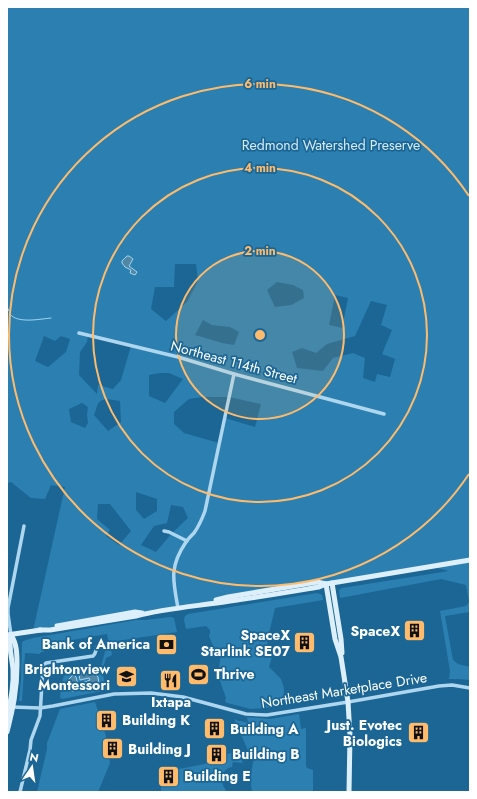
<svg xmlns="http://www.w3.org/2000/svg" width="477" height="799" font-family="Jost,sans-serif">
	<style>
		.green { fill: #2b80b1; fill-rule: evenodd }
		.water { fill: #5286a5; stroke: #a1d5f1 }
		.lines { fill: none; stroke-linecap: round; stroke-linejoin: round }
		.stream { stroke: #a1d5f1; stroke-width: 1 }
		.street { stroke: #aed7ef; stroke-width: 3.5 }
		.secondary { stroke: #dceffb; stroke-width: 5 }
		.ring { fill: none; stroke: #ffbb6c; stroke-width: 2 }
		.labels { text-anchor: middle; dominant-baseline: central; stroke-width: 3.5; stroke-linejoin: round; paint-order: stroke }
		.park-label { font-size: 14px; fill: #d5edfb; stroke: #1b6695 }
		.street-label { font-size: 14px; fill: #fff; stroke: #1b6695 }
		.poi-label { font-size: 14px; font-weight: bold; fill: #fff; stroke: #1b6695; text-anchor: start }
		.centre { fill: #ffbb6c; stroke: #1b6695; stroke-width: 2 }
		.ring-label { font-size: 12px; text-anchor: middle; font-weight: bold; fill: #ffbb6c; stroke: #1b6695; stroke-width: 3.5; stroke-linejoin: round; paint-order: stroke }
	</style>
	<rect width="100%" height="100%" fill="#1b6695"/>
	<g class="green">
		<path d="M7,7H470V612L445,616L453,660L458,664L470,667V680L459,679H449L450,671L440,611L466,606L469,602L466,585L441,579L340,598L339,590L342,588L449,571L429,566L326,584L317,582L201,604L149,613L135,612L51,627L33,631L65,487L51,485L45,499L31,498L11,482L7,483ZM175,264H196L198,281L187,302L166,321L151,309L155,287H174ZM277,282L293,285L303,290L304,298L291,305L275,307L267,290ZM335,295L348,298L342,328L329,325ZM371,301L387,305L381,325L392,330L382,354L395,359L390,377L377,374L375,382L363,378L365,358L353,353L333,358L323,371L297,368L292,352L302,348L316,353L327,344L355,336ZM203,320L212,325L230,327L239,332L234,345L222,343L195,335ZM88,335L131,346L121,380L113,389L98,385L97,394L79,375L80,352L87,342ZM44,336L55,341L61,336L70,339L66,352L48,367L35,361ZM160,373H169L183,379L165,403L149,396V375ZM202,397H229L261,404L255,427L225,418L219,443L184,433L174,424V412L189,399ZM107,399L120,401L121,422L108,431L94,415C98,407 95,401 107,399ZM82,403L88,407L87,415L88,423L85,428L71,422L69,409ZM136,492L157,499V511L144,519L136,510ZM98,504H110L131,531L119,545L106,536L110,530L97,519ZM171,505L183,507L188,518L172,533L156,552L141,545L154,526L167,523Z"/>
		<path d="M317,593L322,595L323,600L275,608L267,642L271,651L272,657L269,667L281,679L284,688L283,705L276,707L251,709L227,703L225,701L226,698L218,675L221,653L214,648L209,636L210,633V630L206,626L186,629L184,620L185,616L188,614Z"/>
		<path d="M170,617L174,618L177,632L110,642L112,655L106,658C101,673 103,675 107,690L62,699L60,697L63,678L66,674L82,669L81,667L85,666L100,670L106,648L105,644L109,643L107,634L43,645L44,652H41L40,654L25,653L22,701H20L19,700L21,680L22,645V642L26,640L33,638L136,620H146ZM86,671L94,673L98,685L80,684L90,680L89,678L80,680L79,674Z"/>
		<path d="M95,702L106,736L110,763L98,792H37L47,749V743L60,709Z"/>
		<path d="M299,714L301,729L306,728V766L307,768L313,770V792H252C250,780 251,768 255,756L250,755L235,721V719L238,721H241L248,723L247,717L270,719Z"/>
		<path d="M237,750L243,763L233,762L232,767C225,768 220,775 222,782C223,786 225,789 227,792H161V788L179,773V769L205,764Z"/>
	</g>
	<g class="water">
		<path d="M127,256H129L133,259L129,266L137,272L135,275L130,273L131,270L125,267L122,263V261Z"/>
		<path d="M86,671L94,673L98,677L99,684L82,688L80,684L90,680L89,678L80,680L79,674Z"/>
		<path d="M73,675H74L76,677L79,689L73,691L69,690L68,688L69,679Z"/>
	</g>
	<g class="lines">
		<g class="stream">
			<path d="M7,307L9,311"/>
			<path d="M10,314C17,324 40,319 51,318"/>
		</g>
		<g class="street">
			<path d="M79,333L178,357L234,374L384,414"/>
			<path d="M164,531L169,532L187,541"/>
			<path d="M178,608C173,580 169,567 186,542C188,539 191,536 194,533C199,526 202,519 205,511L234,374"/>
			<path d="M11,635L8,614V608L24,526"/>
			<path d="M12,707L40,708L53,706L114,694L151,693L183,697L246,714L267,715L348,702L439,686L452,685L470,688"/>
			<path d="M20,792L30,750L31,740L40,716L43,666L46,663L93,656C97,653 95,648 99,644"/>
		</g>
		<g class="secondary">
			<path d="M332,583L341,639L342,653"/>
			<path d="M326,584L335,639L341,657L348,702L350,735L349,792"/>
			<path d="M216,600L228,597L317,582L326,584"/>
			<path d="M57,626L135,612L142,613"/>
			<path d="M39,630H50L136,616C167,608 199,606 230,601C260,597 289,592 319,587L326,584L470,560"/>
			<path d="M7,635L41,630"/>
			<path d="M7,717C11,701 14,685 13,669C12,658 8,646 11,635"/>
			<path d="M7,732C13,708 17,690 17,665C17,654 17,644 11,635"/>
		</g>
	</g>
	<circle cx="260" cy="335" r="84" fill="#ffbb6c" fill-opacity=".12"/>
	<g class="ring">
		<circle cx="260" cy="335" r="84"/>
		<circle cx="260" cy="335" r="167"/>
		<path d="M469 474A251 251 0 1 1 469 196"/>
	</g>
	<defs>
		<symbol id="building-square" viewBox="-11 -11 22 22"><rect x="-9" y="-9" width="18" height="18" rx="4" fill="#ffbb6c" stroke="#1b6695"/><path d="M-4-6H4V6H1V3H-1V6H-4ZM-2.5-4.3h1.7v1.8h-1.7ZM.8-4.3h1.7v1.8H.8ZM-2.5-1h1.7V.8h-1.7ZM.8-1h1.7V.8H.8Z" fill="#111"/></symbol>
		<symbol id="bank-square" viewBox="-11 -11 22 22"><rect x="-9" y="-9" width="18" height="18" rx="4" fill="#ffbb6c" stroke="#1b6695"/><path d="M-6-4H6V4H-6ZM0-2.3a2.3 2.3 0 1 0 0 4.6a2.3 2.3 0 1 0 0-4.6Z" fill="#111"/></symbol>
		<symbol id="stadium-square" viewBox="-11 -11 22 22"><rect x="-9" y="-9" width="18" height="18" rx="4" fill="#ffbb6c" stroke="#1b6695"/><path d="M0-5a6.5 5 0 1 0 0 10a6.5 5 0 1 0 0-10ZM-3.5-1.8h7v3.6h-7Z" fill="#111"/></symbol>
		<symbol id="school-square" viewBox="-11 -11 22 22"><rect x="-9" y="-9" width="18" height="18" rx="4" fill="#ffbb6c" stroke="#1b6695"/><path d="M0-5L7-2L0 1L-7-2ZM-4 1L0 2.5L4 1V4Q0 6-4 4Z" fill="#111"/></symbol>
		<symbol id="restaurant-square" viewBox="-11 -11 22 22"><rect x="-9" y="-9" width="18" height="18" rx="4" fill="#ffbb6c" stroke="#1b6695"/><path d="M-5-6h1v4h1v-4h1v4h1v-4h1v5L-1.5 .5V6h-2V.5L-5-1ZM5-6V6H3V1.5H1.5Q1.5-4 5-6Z" fill="#111"/></symbol>
	</defs>
	<g fill-rule="evenodd">
		<use href="#building-square" x="402" y="618" width="25" height="25"/>
		<use href="#building-square" x="292" y="630" width="25" height="25"/>
		<use href="#bank-square" x="154" y="632" width="25" height="25"/>
		<use href="#stadium-square" x="186" y="662" width="25" height="25"/>
		<use href="#school-square" x="114" y="664" width="25" height="25"/>
		<use href="#restaurant-square" x="158" y="668" width="25" height="25"/>
		<use href="#building-square" x="94" y="708" width="25" height="25"/>
		<use href="#building-square" x="202" y="716" width="25" height="25"/>
		<use href="#building-square" x="406" y="720" width="25" height="25"/>
		<use href="#building-square" x="100" y="736" width="25" height="25"/>
		<use href="#building-square" x="204" y="742" width="25" height="25"/>
		<use href="#building-square" x="156" y="764" width="25" height="25"/>
	</g>
	<g class="labels">
		<g class="park-label">
			<text x="331" y="145">Redmond Watershed Preserve</text>
		</g>
		<g class="street-label">
			<text transform="translate(234 362) rotate(15)">Northeast 114th Street</text>
			<text transform="translate(344 690) rotate(-9)">Northeast Marketplace Drive</text>
		</g>
		<g class="poi-label">
			<text x="400" y="631" text-anchor="end">SpaceX</text>
			<text x="290" y="635" text-anchor="end">SpaceX<tspan x="290" dy="16">Starlink SE07</tspan></text>
			<text x="150" y="644" text-anchor="end">Bank of America</text>
			<text x="110" y="669" text-anchor="end">Brightonview<tspan x="110" dy="16">Montessori</tspan></text>
			<text x="214" y="674">Thrive</text>
			<text x="171" y="702" text-anchor="middle">Ixtapa</text>
			<text x="122" y="720">Building K</text>
			<text x="402" y="725" text-anchor="end">Just. Evotec<tspan x="402" dy="16">Biologics</tspan></text>
			<text x="230" y="729">Building A</text>
			<text x="128" y="749">Building J</text>
			<text x="232" y="754">Building B</text>
			<text x="184" y="776">Building E</text>
		</g>
	</g>
	<circle cx="260" cy="335" r="6" class="centre"/>
	<g class="ring-label">
		<text x="260" y="88">6 min</text>
		<text x="260" y="172">4 min</text>
		<text x="260" y="255">2 min</text>
	</g>
	<rect width="477" height="799" fill="none" stroke="#ffffff" stroke-width="16"/>
	<g transform="translate(32 767) rotate(13)" stroke="#1b6695" stroke-width="3" paint-order="stroke">
	<path d="M0-3L7 15L0 10L-7 15Z" fill="#ffffff"/>
	<text y="-6" font-size="11" font-weight="bold" text-anchor="middle" fill="#ffffff">N</text>
	</g>
</svg>
